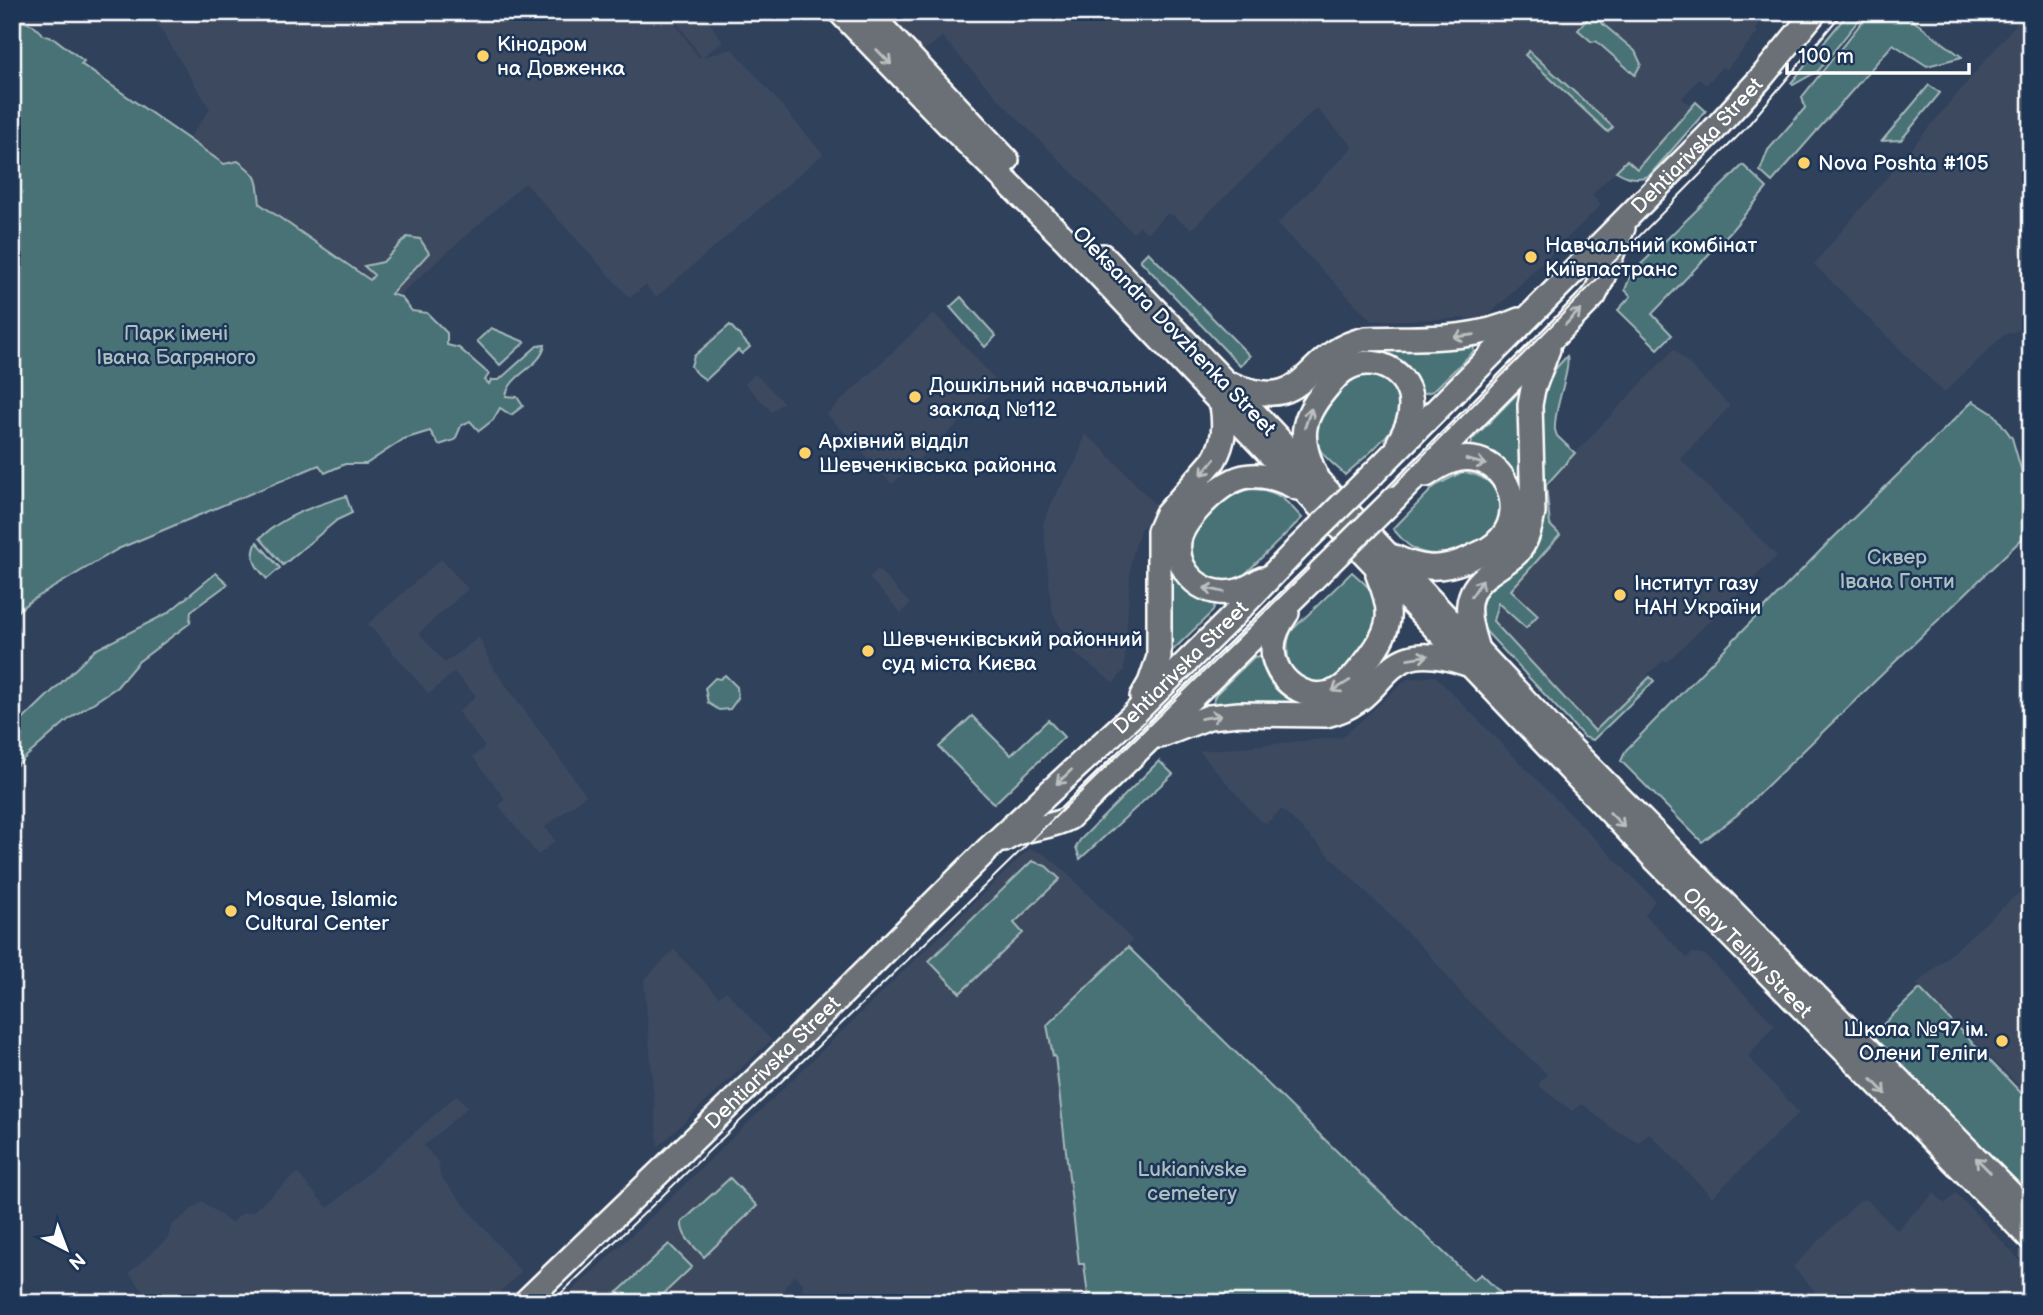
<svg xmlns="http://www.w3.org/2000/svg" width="2043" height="1315" font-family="'Balsamiq Sans',sans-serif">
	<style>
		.built { fill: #3d4a5f }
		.green { fill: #497276; stroke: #a4b8ba; stroke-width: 2 }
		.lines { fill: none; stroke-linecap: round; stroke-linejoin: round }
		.major-casing { stroke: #fff; stroke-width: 28 }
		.major { stroke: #6a7074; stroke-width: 23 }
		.tram { stroke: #fff; stroke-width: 2 }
		.major-bridge-casing { stroke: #fff; stroke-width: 28; stroke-linecap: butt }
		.major-bridge { stroke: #6a7074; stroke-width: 23 }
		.oneway { stroke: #bcbfc0 }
		.poi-dot { fill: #ffd166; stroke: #1d3557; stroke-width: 2.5 }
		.labels { text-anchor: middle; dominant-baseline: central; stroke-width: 5; stroke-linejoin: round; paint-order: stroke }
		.poi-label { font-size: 21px; fill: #fff; stroke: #1d3557; text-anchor: start }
		.street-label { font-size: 21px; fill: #fff; stroke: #1d3557 }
		.park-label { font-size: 21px; fill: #adc0c1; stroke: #1d3557 }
	</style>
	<rect width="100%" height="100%" fill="#30415c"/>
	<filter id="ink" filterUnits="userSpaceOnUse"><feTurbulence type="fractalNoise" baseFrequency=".0143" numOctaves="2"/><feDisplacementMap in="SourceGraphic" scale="14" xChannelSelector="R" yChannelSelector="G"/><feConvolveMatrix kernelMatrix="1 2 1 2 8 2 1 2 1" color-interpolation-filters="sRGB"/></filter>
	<g filter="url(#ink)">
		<g class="built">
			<path d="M150,12H667L699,58L701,57L670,12H702L723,42L702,57L733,49L823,154L656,297L645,285L630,298L525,183L394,300L362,272L236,188L242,177L189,138L210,109Z"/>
			<path d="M878,12H1770L1755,29L1758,32L1726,70L1722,67L1706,85L1699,79L1682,98L1692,107L1637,169L1627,161L1597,189L1592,195L1601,205L1486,318L1372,321L1277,224L1353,147L1316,108L1192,229L1172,215L1167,214L1147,233L1140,226L1133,233L1004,105L942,37L917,56Z"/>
			<path d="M2026,12H2031V326L2004,335L1944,393L1814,264Z"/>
			<path d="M934,313L996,380V389L892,484L827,414Z"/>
			<path d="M1674,349L1730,406L1680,459L1777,556L1667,662L1664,660L1647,675L1649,677L1595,730L1493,621L1496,605L1559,535L1550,525L1546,484Z"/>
			<path d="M755,374L783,402L772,412L745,384Z"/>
			<path d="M1084,434L1099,445L1163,513L1140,529L1131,561L1124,670L1114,683L1074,653L1052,611L1043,523L1056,494L1075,463L1081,448Z"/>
			<path d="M441,559L468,589L419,633L445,663L479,637L492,666L586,795L545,827L555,841L538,855L499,806L505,799L473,757L485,747L458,712L476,696L454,672L429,694L368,624Z"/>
			<path d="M878,569L910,604L901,613L869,578Z"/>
			<path d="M1435,676L1655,900L1645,915L1653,923L1687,958L1693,953L1704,954L1775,1025L1748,1056L1799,1113L1712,1197L1649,1133L1638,1143L1609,1126L1583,1104L1572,1111L1538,1085L1547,1074L1467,1000L1427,952L1282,809L1267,823L1260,821L1199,751L1343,737L1407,679Z"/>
			<path d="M1029,849L1044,854L1063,869L1132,940L1121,955L1047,1025L1053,1056H1055L1080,1264H1084L1088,1297H1083L1084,1303H801L803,1283L795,1275L785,1286L784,1303H559L653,1215Z"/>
			<path d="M2031,882V1098L1917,984Z"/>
			<path d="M674,950L719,997L726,991L771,1040L658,1147L644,980Z"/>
			<path d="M457,1095L468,1107L424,1146L439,1163L440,1176L521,1272L488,1303H133L144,1292L129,1273L168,1238L171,1226L202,1201L231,1223L242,1213L252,1212L297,1173L328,1208Z"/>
			<path d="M1934,1193L1945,1204L1956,1193L2031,1272V1303H1811L1807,1299L1815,1291L1793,1267L1860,1200H1867L1897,1230Z"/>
		</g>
		<g class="green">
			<path d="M1849,12H1865L1818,71L1793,85L1791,83Z"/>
			<path d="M1870,12H1909L1907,16L1962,57L1927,66L1893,44L1772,182L1760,171L1768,150L1805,108L1802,97Z"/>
			<path d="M1591,14L1635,51L1641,64L1635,75L1596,41L1592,42L1578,30Z"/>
			<path d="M12,17L33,25L43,35L55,39L84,61L81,64L224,164L238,161C260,177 257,179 260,204L370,280L374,275L364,266L383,262L407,237L420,239L429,253L391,294L401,297L412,311L427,313L447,333V345L459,348L489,374L485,380L489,384L491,380H499L537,346L545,345C541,368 510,373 506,396L517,397L523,406L511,415L500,408L493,420L479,431L470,421L461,426L455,440L439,445L430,431L404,439L366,464H345L325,473L319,465L118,549L29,602L12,616Z"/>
			<path d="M1529,51L1613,127L1608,132L1525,55Z"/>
			<path d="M1929,85L1940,93L1901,140L1882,141Z"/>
			<path d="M1696,102L1706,111L1649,176C1635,180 1628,178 1616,171L1627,160L1637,169Z"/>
			<path d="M1743,165L1767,188L1730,232L1652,314L1672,335L1658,349L1618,310L1631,296L1625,290L1631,274Z"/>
			<path d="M1148,252L1250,356L1240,366L1140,260Z"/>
			<path d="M961,297L996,336L985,347L950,307Z"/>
			<path d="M730,325L750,347L742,354L738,350L706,380L695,372L691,366L694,356Z"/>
			<path d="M491,328L525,342L500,365L477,341Z"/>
			<path d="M1473,345L1474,351L1433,391L1422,394C1414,363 1397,353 1366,350Z"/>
			<path d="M1567,356C1571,371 1553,409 1555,430L1557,436L1575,453L1546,485L1550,525L1560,535L1511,590L1538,615L1526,628L1498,603L1493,621L1595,731L1650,677L1654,681L1593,740L1584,737L1481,626C1481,618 1480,608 1483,601C1494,572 1531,570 1541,532C1552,487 1528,416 1550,377C1554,369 1561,363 1567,356Z"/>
			<path d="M1361,375C1374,375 1387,377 1395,388C1417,420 1365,456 1345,475C1335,465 1320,455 1316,441C1310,415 1340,385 1361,375Z"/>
			<path d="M1520,391H1524L1521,485C1510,462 1495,452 1471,447L1472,440Z"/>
			<path d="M1973,401L1995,415L2012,438L2030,500L2028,533L1737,815L1702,842L1621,761L1626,750L1828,543Z"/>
			<path d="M1462,472C1489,474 1514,498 1496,525C1482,548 1436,563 1413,548C1405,544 1399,535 1393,529L1435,486Z"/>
			<path d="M1248,489C1276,489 1284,498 1302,518L1242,577C1218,587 1183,570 1192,540C1199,517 1227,496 1248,489Z"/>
			<path d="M346,496L352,513L337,520L283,565L260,538C285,515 314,506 346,496Z"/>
			<path d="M257,542L280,568L267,579C256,567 249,559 257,542Z"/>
			<path d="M1169,563C1179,587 1189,598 1215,604L1213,611L1169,654Z"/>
			<path d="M1352,572C1362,581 1375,591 1378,606C1381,628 1346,678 1324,682C1292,688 1281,655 1291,631Z"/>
			<path d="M216,573L228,584L191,611L190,623L138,662L117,687L69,719L12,769V730L95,650L168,613Z"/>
			<path d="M1260,656C1265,679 1276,696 1300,704L1213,708L1214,698L1216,694L1254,657Z"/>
			<path d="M725,675L737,687L738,698L730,709L719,710L708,703L705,688L715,678L720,679Z"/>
			<path d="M972,716L1011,755L1048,720L1064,737L994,804L939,747Z"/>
			<path d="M1159,761L1173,774L1080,859L1076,847L1080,840Z"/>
			<path d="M1032,861L1046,866L1060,879L1014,923L1023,933L960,993L929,961Z"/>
			<path d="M1128,947L1354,1168L1473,1280L1481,1274L1511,1303H1084L1083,1297L1088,1296L1084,1264H1079L1055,1056H1053L1047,1025Z"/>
			<path d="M1920,989L2031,1103V1203L1871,1036Z"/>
			<path d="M730,1178L757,1206L704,1257C694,1246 681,1237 682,1222Z"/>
			<path d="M669,1244L692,1267L658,1299L659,1302L606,1303Z"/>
		</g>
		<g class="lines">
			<defs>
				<g id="major">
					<path id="s1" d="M840,12L948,124L1066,240L1655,859L2031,1239"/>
					<path d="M868,12L1007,160"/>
					<path d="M1103,256L1226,383L1552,729L2031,1214"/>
					<path d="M1230,384C1312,417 1299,353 1366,339C1418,337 1471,342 1519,320"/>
					<path id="s2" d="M1374,473L1712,132L1761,78L1815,12"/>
					<path d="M1315,474C1299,439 1300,420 1325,390C1330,384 1336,376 1343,371C1372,351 1412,371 1411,407C1411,420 1405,431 1399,442"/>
					<path d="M1395,498L1594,296C1606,274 1612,250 1623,228"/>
					<path d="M1394,557C1420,569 1439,571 1466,560C1478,554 1493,549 1502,537C1527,506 1503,453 1460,459C1447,461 1436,468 1426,475"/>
					<path d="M1262,579C1254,584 1246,589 1238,591C1206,599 1175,575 1179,541C1181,529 1190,518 1198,509C1229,475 1254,465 1297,488"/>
					<path d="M1287,613C1280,623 1273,635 1273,648C1273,680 1307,705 1338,690C1351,683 1359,670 1368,659C1393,627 1393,611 1378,575"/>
					<path d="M1476,646C1467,617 1461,592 1490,573C1499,566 1509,561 1517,553C1527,542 1530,528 1533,513L1530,405L1533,389L1548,349"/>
					<path d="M1142,697L1150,683L1159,657V531L1166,515L1214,460C1225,441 1225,425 1222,404"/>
					<path d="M1160,736L1209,717L1239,714L1326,715C1394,700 1374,632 1467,664"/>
					<path d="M1004,840C1024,826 1047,830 1069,818L1321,571"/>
					<path id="s3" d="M524,1303L773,1063L989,848L1133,715L1234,615L1298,548"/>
				</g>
			</defs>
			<use href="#major" class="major-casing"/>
			<use href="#major" class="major"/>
			<path class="tram" d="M551,1303L997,874L1389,490L1745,129L1843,12"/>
			<defs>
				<g id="major-bridge">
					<path d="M1298,548L1374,473"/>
					<path d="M1321,571L1395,498"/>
				</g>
			</defs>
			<use href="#major-bridge" class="major-bridge-casing"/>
			<use href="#major-bridge" class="major-bridge"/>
		</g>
		<defs><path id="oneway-shaft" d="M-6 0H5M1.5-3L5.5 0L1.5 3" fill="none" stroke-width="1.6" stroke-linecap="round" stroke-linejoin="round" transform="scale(1.75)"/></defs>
		<g class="oneway">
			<use href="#oneway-shaft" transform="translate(884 57) rotate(46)"/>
			<use href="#oneway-shaft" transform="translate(1573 317) rotate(-45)"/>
			<use href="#oneway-shaft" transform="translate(1464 336) rotate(172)"/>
			<use href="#oneway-shaft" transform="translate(1308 418) rotate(-71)"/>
			<use href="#oneway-shaft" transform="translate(1476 462) rotate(14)"/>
			<use href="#oneway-shaft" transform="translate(1208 467) rotate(130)"/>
			<use href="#oneway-shaft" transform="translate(1477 588) rotate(-56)"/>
			<use href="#oneway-shaft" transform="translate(1214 590) rotate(-168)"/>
			<use href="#oneway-shaft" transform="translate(1418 657) rotate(-9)"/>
			<use href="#oneway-shaft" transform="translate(1341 686) rotate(148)"/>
			<use href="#oneway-shaft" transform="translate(1211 717) rotate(-9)"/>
			<use href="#oneway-shaft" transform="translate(1064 777) rotate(137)"/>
			<use href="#oneway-shaft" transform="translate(1617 820) rotate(46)"/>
			<use href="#oneway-shaft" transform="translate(1879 1087) rotate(46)"/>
			<use href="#oneway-shaft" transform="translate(1983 1165) rotate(-135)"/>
		</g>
	</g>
	<g class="poi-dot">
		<circle cx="483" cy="56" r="7"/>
		<circle cx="1804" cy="163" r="7"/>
		<circle cx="1531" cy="257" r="7"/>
		<circle cx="915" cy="397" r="7"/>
		<circle cx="805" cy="453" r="7"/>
		<circle cx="1620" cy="595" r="7"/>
		<circle cx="868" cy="651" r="7"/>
		<circle cx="231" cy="911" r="7"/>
		<circle cx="2002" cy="1041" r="7"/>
	</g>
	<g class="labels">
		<g class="poi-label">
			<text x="497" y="44">Кінодром<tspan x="497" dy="24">на Довженка</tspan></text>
			<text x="1818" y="163">Nova Poshta #105</text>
			<text x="1545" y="245">Навчальний комбінат<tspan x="1545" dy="24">Київпастранс</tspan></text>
			<text x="929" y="385">Дошкільний навчальний<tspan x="929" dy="24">заклад №112</tspan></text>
			<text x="819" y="441">Архівний відділ<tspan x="819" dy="24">Шевченківська районна</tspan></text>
			<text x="1634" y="583">Інститут газу<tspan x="1634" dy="24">НАН України</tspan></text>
			<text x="882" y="639">Шевченківський районний<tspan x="882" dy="24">суд міста Києва</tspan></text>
			<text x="245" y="899">Mosque, Islamic<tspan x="245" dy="24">Cultural Center</tspan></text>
			<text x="1988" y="1029" text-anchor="end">Школа №97 ім.<tspan x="1988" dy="24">Олени Теліги</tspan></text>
		</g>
		<g class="street-label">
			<text stroke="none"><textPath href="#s2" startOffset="460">Dehtiarivska Street</textPath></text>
			<text transform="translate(1174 331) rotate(46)">Oleksandra Dovzhenka Street</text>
			<text stroke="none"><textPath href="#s3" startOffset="914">Dehtiarivska Street</textPath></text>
			<text stroke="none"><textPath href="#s1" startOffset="1307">Oleny Telihy Street</textPath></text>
			<text stroke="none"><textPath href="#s3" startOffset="346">Dehtiarivska Street</textPath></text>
		</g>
		<g class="park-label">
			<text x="176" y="333">Парк імені<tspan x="176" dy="24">Івана Багряного</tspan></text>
			<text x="1897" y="557">Сквер<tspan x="1897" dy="24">Івана Гонти</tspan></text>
			<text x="1192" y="1169">Lukianivske<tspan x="1192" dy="24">cemetery</tspan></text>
		</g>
	</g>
	<rect width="2043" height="1315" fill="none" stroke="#1d3557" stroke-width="42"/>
	<rect x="21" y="21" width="2001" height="1273" fill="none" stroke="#fff" stroke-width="2.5" filter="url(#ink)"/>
	<g transform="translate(66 1249) rotate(138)" stroke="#1d3557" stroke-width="5" paint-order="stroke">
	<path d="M0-5L12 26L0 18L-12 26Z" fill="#ffffff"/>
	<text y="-10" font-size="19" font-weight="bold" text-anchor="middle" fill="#ffffff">N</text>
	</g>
	<path d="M1787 63v10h182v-10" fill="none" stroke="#ffffff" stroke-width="3.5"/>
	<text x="1798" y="63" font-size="21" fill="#ffffff" stroke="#1d3557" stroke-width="5" paint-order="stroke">100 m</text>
</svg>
